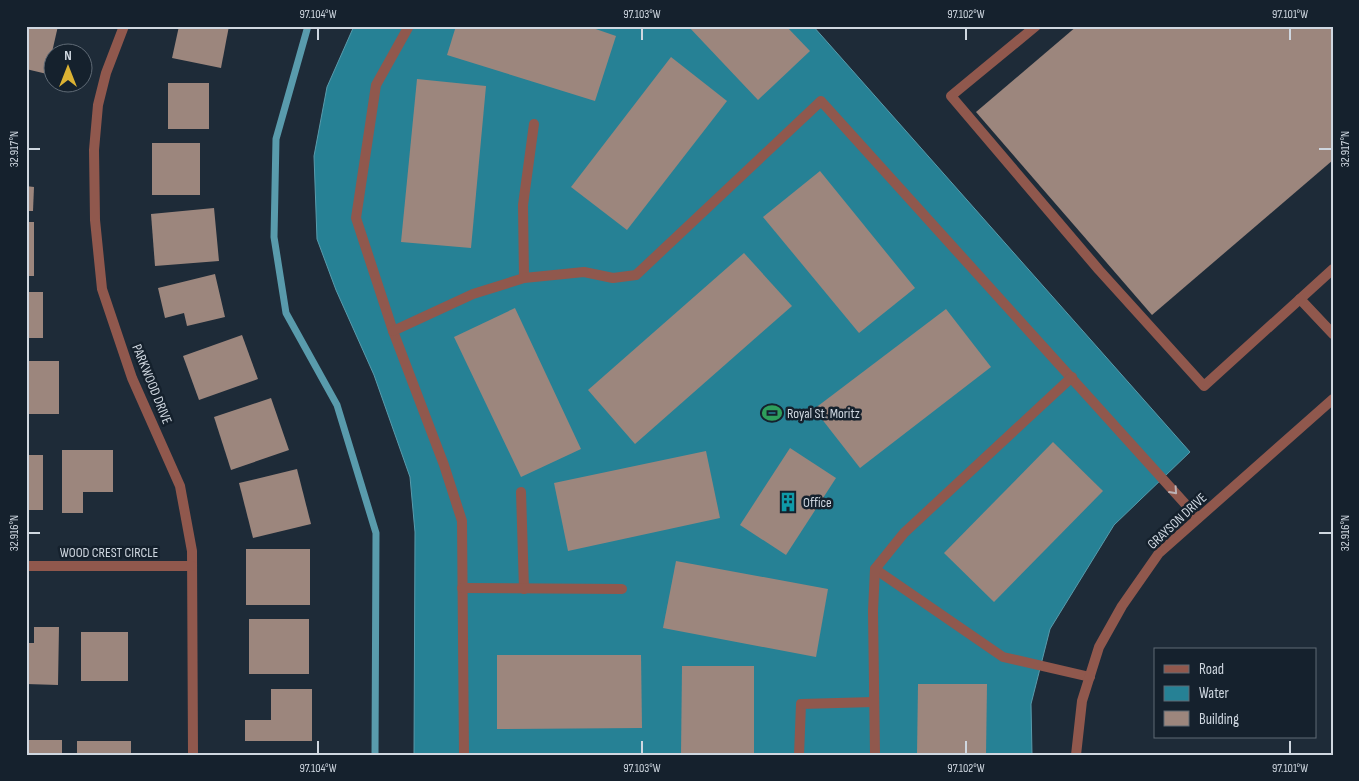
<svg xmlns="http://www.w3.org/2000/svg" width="1359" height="781" font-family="'Sofia Sans Condensed',sans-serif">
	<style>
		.water { fill: #268195; stroke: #599bac }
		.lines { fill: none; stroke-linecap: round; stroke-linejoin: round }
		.stream { stroke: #599bac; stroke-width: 7 }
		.building { fill: #9c867d }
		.service { stroke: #90584d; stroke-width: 10 }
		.minor { stroke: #90584d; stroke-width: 10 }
		.oneway { stroke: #bcb1b4 }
		.ticks { fill: none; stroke: #cfd7e0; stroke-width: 2 }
		.labels { text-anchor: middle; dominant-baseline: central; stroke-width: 5; stroke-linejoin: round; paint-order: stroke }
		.street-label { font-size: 14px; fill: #cfd7e0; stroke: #15212d }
		.poi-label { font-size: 14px; fill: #cfd7e0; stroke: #15212d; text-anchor: start }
		.neatline { fill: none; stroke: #cfd7e0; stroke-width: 2 }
		.ticks-label { font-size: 12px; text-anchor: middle; fill: #cfd7e0 }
	</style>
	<rect width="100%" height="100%" fill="#1e2b38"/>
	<path class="water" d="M354,26H813L1190,452L1114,525L1050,629L1031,704L1032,755H414L415,532L410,477L374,375L336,290L317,239L314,156L327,87Z"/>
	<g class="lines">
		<path class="stream" d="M308,26L276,139L274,237L286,313L337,405L376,533L375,755"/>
	</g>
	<g class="building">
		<path d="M26,26H58L47,74L26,69Z"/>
		<path d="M179,26H229L221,68L172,58Z"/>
		<path d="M456,26H587L616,36L595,101L447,55Z"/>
		<path d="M688,26H786L810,51L758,100Z"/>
		<path d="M1077,26H1333V160L1152,315L976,112Z"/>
		<path d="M671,57L727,101L627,230L571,187Z"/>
		<path d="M417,79L486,86L471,248L401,242Z"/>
		<rect x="168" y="83" width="41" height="46"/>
		<rect x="152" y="143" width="48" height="52"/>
		<path d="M820,171L915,288L859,333L763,217Z"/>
		<path d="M26,186L34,187L33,211H26Z"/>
		<path d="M214,208L219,261L155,266L151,214Z"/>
		<rect x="26" y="222" width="8" height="54"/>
		<path d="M744,253L792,306L635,444L588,390Z"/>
		<path d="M215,274L225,317L187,326L184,313L165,318L158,288Z"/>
		<rect x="26" y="292" width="17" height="46"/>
		<path d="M515,308L581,449L521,477L454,337Z"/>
		<path d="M946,309L991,367L860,468L814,409Z"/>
		<path d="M242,335L258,379L199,400L183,356Z"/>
		<rect x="26" y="361" width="33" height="53"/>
		<path d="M271,398L289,450L231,470L214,417Z"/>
		<path d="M1053,442L1103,491L994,602L944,553Z"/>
		<path d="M790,448L836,478L786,555L740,525Z"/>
		<path d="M62,450H113V492H83V513H62Z"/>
		<path d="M706,451L720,518L568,551L554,483Z"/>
		<rect x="26" y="455" width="17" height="55"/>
		<path d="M297,469L311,524L253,538L239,483Z"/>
		<rect x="246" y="549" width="64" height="56"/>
		<path d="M676,561L828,589L816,657L663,628Z"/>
		<rect x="249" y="619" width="60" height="55"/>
		<path d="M34,627H59L58,685L26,684V643H34Z"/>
		<rect x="81" y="632" width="47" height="49"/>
		<path d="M497,655H641L642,728L497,729Z"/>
		<path d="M682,666H754V755H681Z"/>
		<path d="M918,684H987L986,755H917Z"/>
		<path d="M271,689H312V741H245V720H271Z"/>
		<rect x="26" y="740" width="36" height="15"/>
		<rect x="77" y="741" width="54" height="14"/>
	</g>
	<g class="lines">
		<g class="service">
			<path d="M409,26L376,85L356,218L393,331L444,465L462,521L464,755"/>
			<path d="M1036,26L951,96L1099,270L1204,386L1333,269"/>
			<path d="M524,278L523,205L534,124"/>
			<path d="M1300,299L1333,334"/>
			<path d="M393,331L473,294L524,278L584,272L613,278L636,275L821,101L1198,518"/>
			<path d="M521,492L524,589"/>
			<path d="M875,569L1003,657L1090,677"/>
			<path d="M462,588L622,589"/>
			<path d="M799,755L801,704L874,702"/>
			<path d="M875,755L873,611L875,569L904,533L1072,377"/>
		</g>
		<g class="minor">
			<path d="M124,26L106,73L98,105L94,150L95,220L102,289L132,378L180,486L192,551L193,755"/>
			<path d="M26,566H192"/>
			<path d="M1076,755L1082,701L1099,647L1122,606L1159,553L1333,399"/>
		</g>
	</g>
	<defs><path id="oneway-chevron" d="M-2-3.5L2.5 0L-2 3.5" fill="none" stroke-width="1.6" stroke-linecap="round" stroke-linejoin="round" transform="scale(1.25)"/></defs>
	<use class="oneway" href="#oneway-chevron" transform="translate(1174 491) rotate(48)"/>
	<path class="ticks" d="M318,28V40M642,28V40M966,28V40M1290,28V40M28,149H40M1319,149H1332M28,533H40M1319,533H1332M318,741V754M642,741V754M966,741V754M1290,741V754"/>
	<defs>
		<symbol id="stadium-bare" viewBox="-9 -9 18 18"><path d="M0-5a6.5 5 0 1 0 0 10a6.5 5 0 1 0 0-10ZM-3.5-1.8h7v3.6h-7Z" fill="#2e9e5b" stroke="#15212d" stroke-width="2.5" paint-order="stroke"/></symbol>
		<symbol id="building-bare" viewBox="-9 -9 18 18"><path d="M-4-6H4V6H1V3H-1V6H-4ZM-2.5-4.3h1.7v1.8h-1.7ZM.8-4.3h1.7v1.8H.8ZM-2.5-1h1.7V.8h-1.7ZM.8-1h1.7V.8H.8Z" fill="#0f9aa8" stroke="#15212d" stroke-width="2.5" paint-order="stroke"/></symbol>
	</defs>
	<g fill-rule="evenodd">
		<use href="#stadium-bare" x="758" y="399" width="28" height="28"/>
		<use href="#building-bare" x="774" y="488" width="28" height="28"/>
	</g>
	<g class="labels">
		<g class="street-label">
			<text transform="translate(152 384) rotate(68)">PARKWOOD DRIVE</text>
			<text transform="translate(1177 521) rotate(-43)">GRAYSON DRIVE</text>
			<text x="109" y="552">WOOD CREST CIRCLE</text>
		</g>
		<g class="poi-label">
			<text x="787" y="413">Royal St. Moritz</text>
			<text x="803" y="502">Office</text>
		</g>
	</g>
	<rect width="1359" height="781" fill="none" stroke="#15212d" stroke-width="55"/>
	<rect x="1154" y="648" width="162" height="90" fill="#15212d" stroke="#5f6a75"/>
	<rect x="1164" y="665" width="25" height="8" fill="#90584d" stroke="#5f6a75"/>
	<text x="1199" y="674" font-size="15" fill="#cfd7e0">Road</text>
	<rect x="1164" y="686" width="25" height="15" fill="#268195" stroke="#5f6a75"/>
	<text x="1199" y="698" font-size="15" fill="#cfd7e0">Water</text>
	<rect x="1164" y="711" width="25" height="15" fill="#9c867d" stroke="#5f6a75"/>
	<text x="1199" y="724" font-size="15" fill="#cfd7e0">Building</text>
	<g transform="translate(68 68)"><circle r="24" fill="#15212d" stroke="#5f6a75"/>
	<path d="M0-4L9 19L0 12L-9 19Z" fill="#dbb233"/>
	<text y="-8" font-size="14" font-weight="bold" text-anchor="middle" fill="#cfd7e0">N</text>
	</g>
	<rect x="28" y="28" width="1304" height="726" class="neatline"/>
	<g class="ticks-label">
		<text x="318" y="18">97.104°W</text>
		<text x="642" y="18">97.103°W</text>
		<text x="966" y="18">97.102°W</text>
		<text x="1290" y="18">97.101°W</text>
		<text transform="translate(14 149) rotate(-90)" y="4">32.917°N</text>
		<text transform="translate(1345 149) rotate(-90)" y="4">32.917°N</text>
		<text transform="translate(14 533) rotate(-90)" y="4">32.916°N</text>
		<text transform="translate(1345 533) rotate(-90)" y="4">32.916°N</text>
		<text x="318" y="772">97.104°W</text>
		<text x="642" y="772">97.103°W</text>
		<text x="966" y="772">97.102°W</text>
		<text x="1290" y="772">97.101°W</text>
	</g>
</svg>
